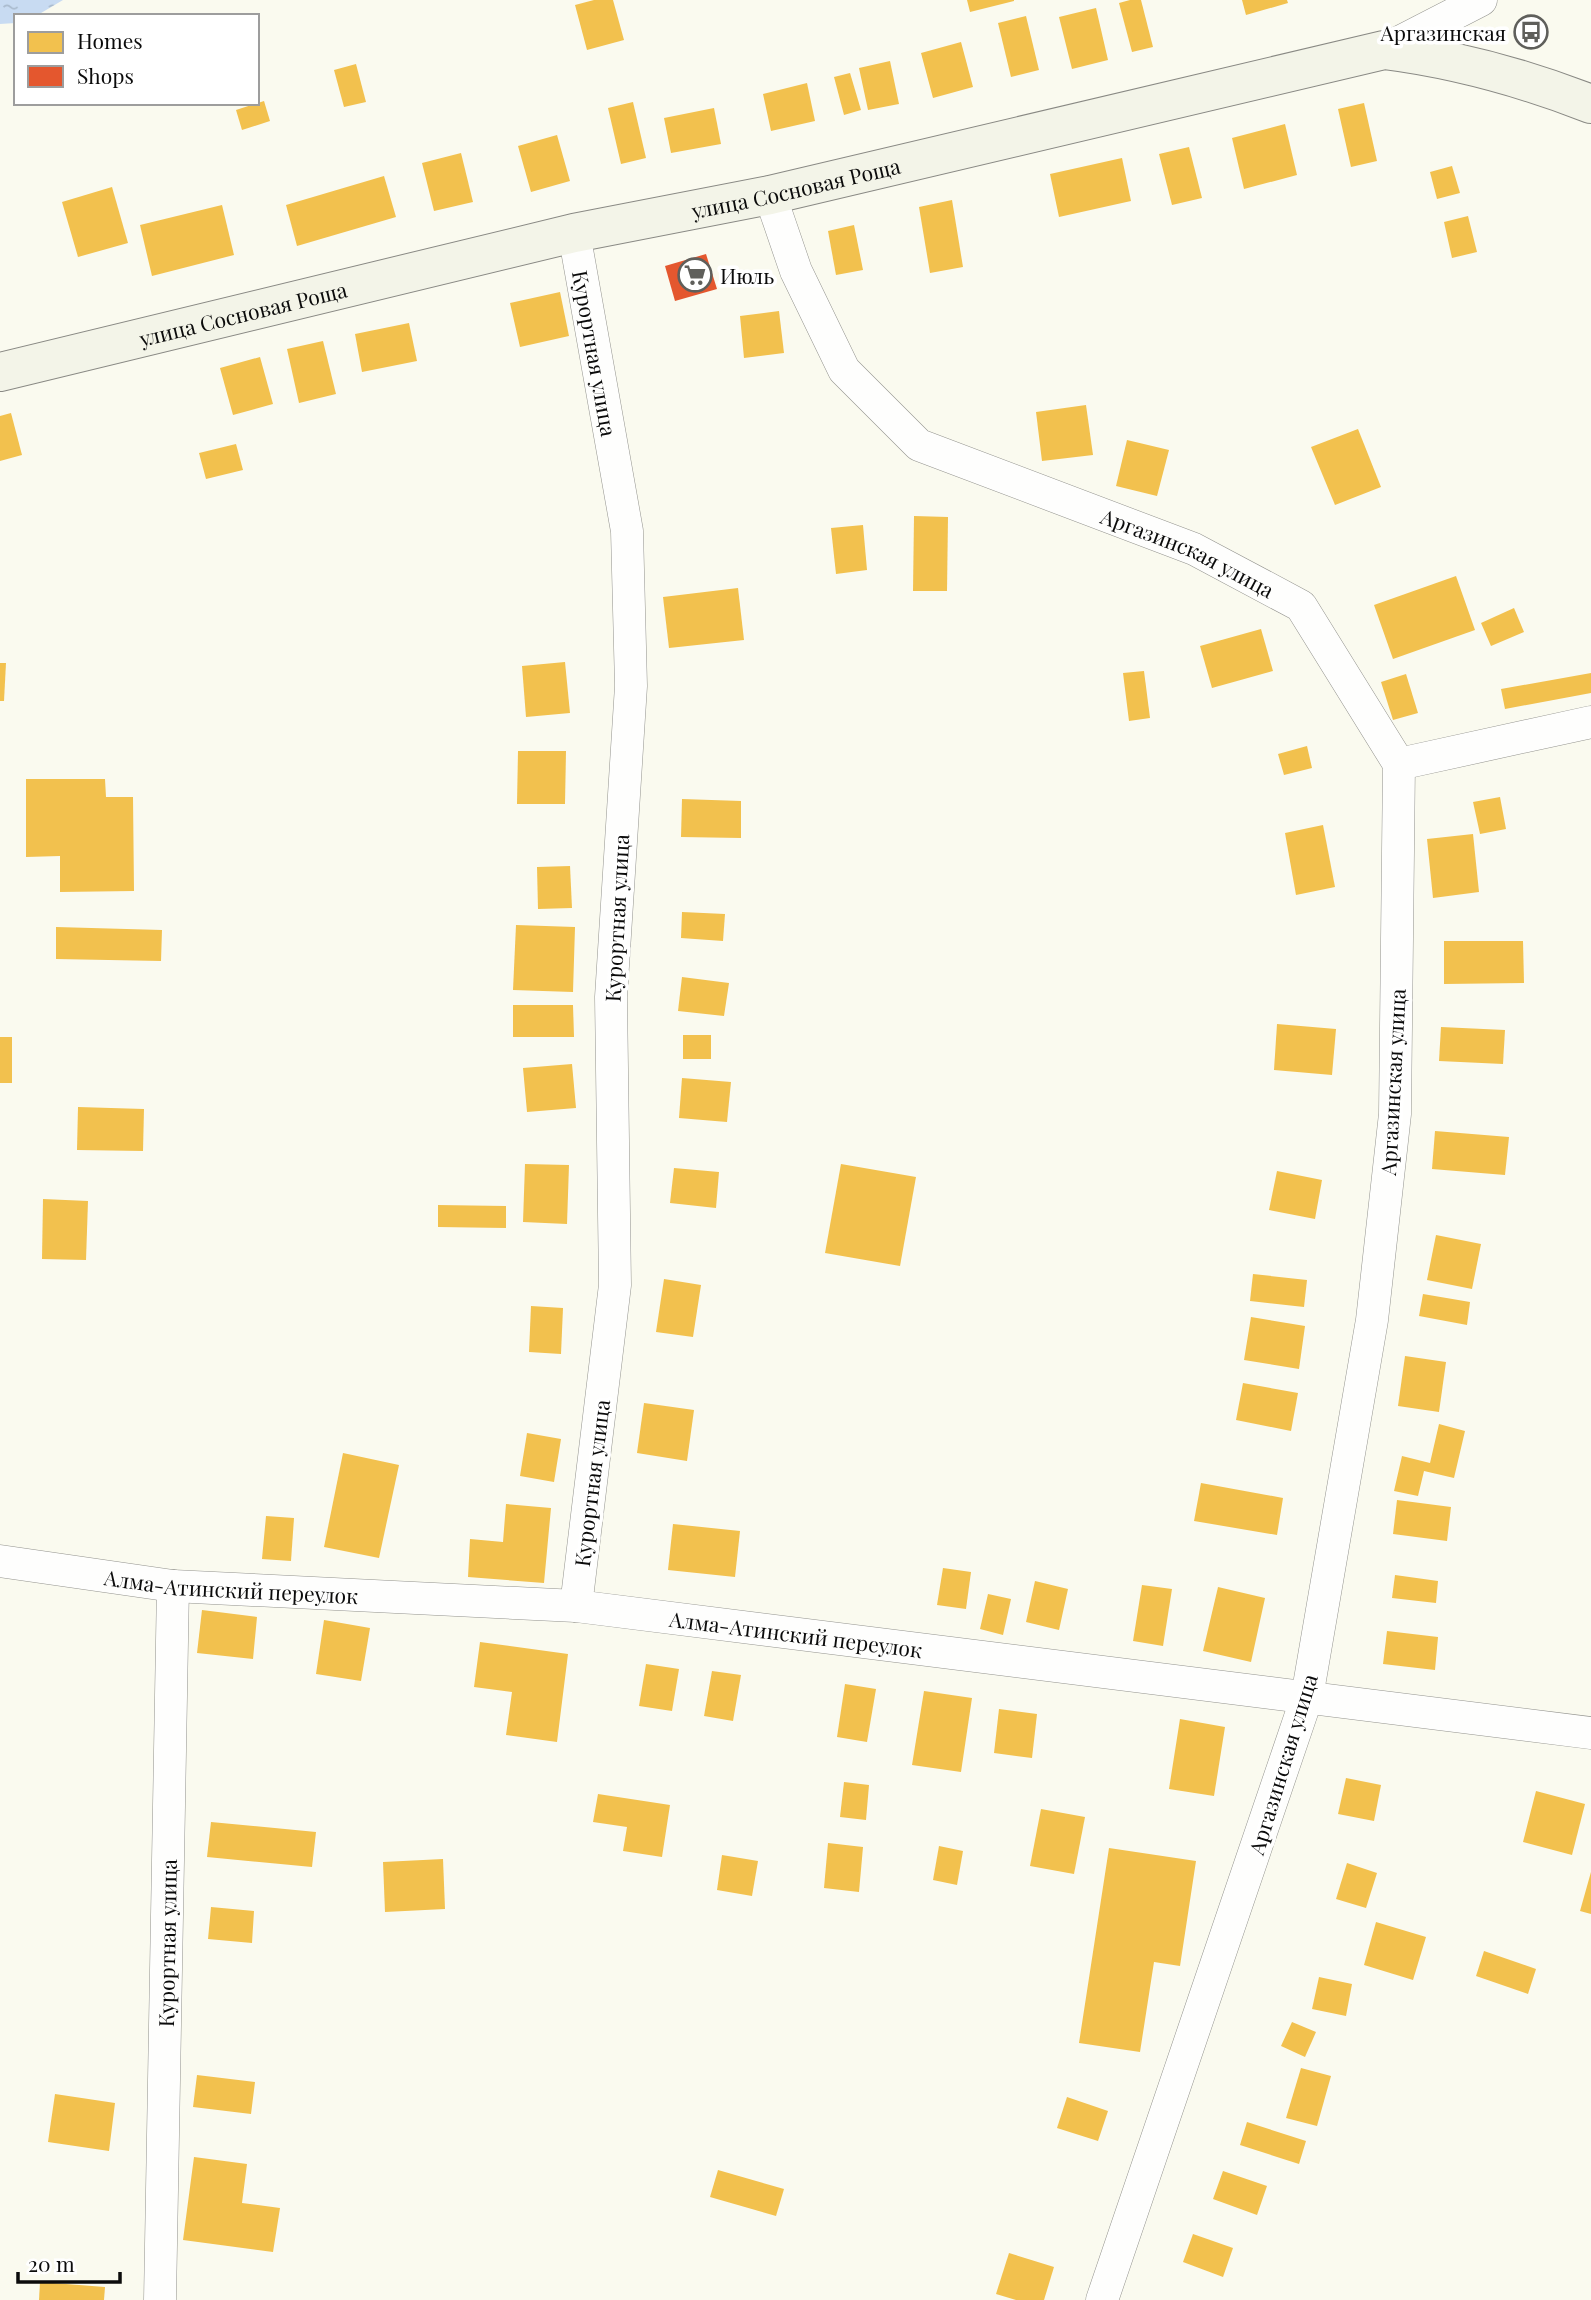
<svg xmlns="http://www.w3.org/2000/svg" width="1591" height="2300" font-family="'Playfair Display',serif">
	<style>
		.water { fill: url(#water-ripples) }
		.homes { fill: #f2c14e }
		.shops { fill: #e4572e }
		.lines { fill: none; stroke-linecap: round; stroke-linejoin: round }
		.street-casing { stroke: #93938e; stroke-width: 33 }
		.secondary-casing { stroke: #898984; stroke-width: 40 }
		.street { stroke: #fefefd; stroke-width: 32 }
		.secondary { stroke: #f3f4e8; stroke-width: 38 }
		.labels { text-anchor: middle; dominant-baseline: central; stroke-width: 7; stroke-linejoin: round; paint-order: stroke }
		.poi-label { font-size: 21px; fill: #0b0b0b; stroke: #fff; text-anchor: end }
		.street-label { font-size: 21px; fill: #0b0b0b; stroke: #fff }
	</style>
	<defs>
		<pattern id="water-ripples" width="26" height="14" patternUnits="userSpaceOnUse" patternTransform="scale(1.75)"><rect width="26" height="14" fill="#c8dbf2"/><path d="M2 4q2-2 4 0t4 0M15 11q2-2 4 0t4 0" fill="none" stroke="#aabbce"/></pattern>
	</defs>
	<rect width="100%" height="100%" fill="#fafaef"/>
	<path class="water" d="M0,0H63L36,16H16V23L0,24Z"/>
	<g class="homes">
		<path d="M594,0H613L624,40L587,50L575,5Z"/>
		<path d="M967,0H1014V1L970,12Z"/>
		<path d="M1130,0H1141L1153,47L1132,52L1119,3Z"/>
		<path d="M1242,0H1287L1288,3L1246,15Z"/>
		<path d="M1096,8L1108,60L1072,69L1059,17Z"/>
		<path d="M1026,16L1039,70L1011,77L998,23Z"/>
		<path d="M961,42L973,87L933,98L921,53Z"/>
		<path d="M890,61L899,104L868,110L859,68Z"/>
		<path d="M356,64L366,102L344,107L334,70Z"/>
		<path d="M850,73L861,110L844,115L834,77Z"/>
		<path d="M807,83L815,121L771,131L763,94Z"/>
		<path d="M264,101L270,121L242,130L236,110Z"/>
		<path d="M633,102L646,158L621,164L608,108Z"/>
		<path d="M1364,103L1377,161L1351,167L1338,109Z"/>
		<path d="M714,108L721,144L671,153L664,118Z"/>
		<path d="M1285,124L1297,175L1244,189L1232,138Z"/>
		<path d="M557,135L570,181L531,192L518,146Z"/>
		<path d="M1189,147L1202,198L1172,205L1159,154Z"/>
		<path d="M461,153L473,202L434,211L422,163Z"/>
		<path d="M1122,158L1131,201L1059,217L1050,174Z"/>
		<path d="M1452,166L1460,193L1437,199L1430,172Z"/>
		<path d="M384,176L396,217L297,246L286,205Z"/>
		<path d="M112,187L128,243L78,257L62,202Z"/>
		<path d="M952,200L963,267L930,273L919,207Z"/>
		<path d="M222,205L234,255L152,276L140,225Z"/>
		<path d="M1468,216L1477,252L1452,258L1444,222Z"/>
		<path d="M854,225L863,270L836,275L828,231Z"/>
		<path d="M560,292L569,336L520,347L510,303Z"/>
		<path d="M779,311L784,353L744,358L740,316Z"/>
		<path d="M409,323L417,361L362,372L355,334Z"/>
		<path d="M323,341L336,394L299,403L287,349Z"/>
		<path d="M260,357L273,404L233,415L220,368Z"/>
		<path d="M1086,405L1093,455L1042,461L1036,412Z"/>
		<path d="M11,413L22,455L0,461V416Z"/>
		<path d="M1358,429L1381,487L1335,505L1311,447Z"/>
		<path d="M1127,440L1169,450L1157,496L1116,486Z"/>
		<path d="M236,444L243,470L206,479L199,453Z"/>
		<path d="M914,516L948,517L947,591H913Z"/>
		<path d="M863,525L867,570L836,574L831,528Z"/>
		<path d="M1456,576L1475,630L1393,659L1374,605Z"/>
		<path d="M738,588L744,640L669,648L663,597Z"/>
		<path d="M1514,608L1524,632L1491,646L1481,623Z"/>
		<path d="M1261,629L1273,671L1212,688L1200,646Z"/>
		<path d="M565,662L570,713L526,717L522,666Z"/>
		<path d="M0,663H6L4,701H0Z"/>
		<path d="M1144,671L1150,718L1129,721L1123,673Z"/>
		<path d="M1591,673V693L1505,709L1501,689Z"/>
		<path d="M1406,674L1418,713L1393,720L1381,682Z"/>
		<path d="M1307,746L1312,768L1284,775L1278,754Z"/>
		<path d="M518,751H566L565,804H517Z"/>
		<path d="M26,779H105L106,797H133L134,891L60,892V856L26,857Z"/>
		<path d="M1500,797L1506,829L1480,834L1473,802Z"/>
		<path d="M682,799L741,801V838L681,837Z"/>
		<path d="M1323,825L1335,887L1296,895L1285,833Z"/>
		<path d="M1473,834L1479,892L1433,898L1427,839Z"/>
		<path d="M570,866L572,908L538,909L537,867Z"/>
		<path d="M682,912L725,914L723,941L681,938Z"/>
		<path d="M516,925L575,927L573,992L513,990Z"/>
		<path d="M56,927L162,930L161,961L56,959Z"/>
		<path d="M1444,941H1523L1524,983L1444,984Z"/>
		<path d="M682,977L729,983L724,1016L678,1011Z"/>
		<path d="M513,1005H573L574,1037H513Z"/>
		<path d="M1277,1024L1336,1029L1332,1075L1274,1070Z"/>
		<path d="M1441,1027L1505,1030L1503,1064L1439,1061Z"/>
		<rect x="683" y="1035" width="28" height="24"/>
		<rect x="0" y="1037" width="12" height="46"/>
		<path d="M572,1064L576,1108L527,1112L523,1068Z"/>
		<path d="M682,1078L731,1082L727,1122L679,1118Z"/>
		<path d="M78,1107L144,1109L143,1151L77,1150Z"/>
		<path d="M1435,1131L1509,1137L1505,1175L1432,1169Z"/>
		<path d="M525,1164L569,1165L567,1224L523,1222Z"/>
		<path d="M841,1164L916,1177L900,1266L825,1253Z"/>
		<path d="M674,1168L719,1172L716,1208L670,1203Z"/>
		<path d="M1277,1171L1322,1180L1315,1219L1269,1210Z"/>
		<path d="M43,1199L88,1201L86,1260L42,1259Z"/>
		<path d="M438,1205L506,1206V1228L438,1227Z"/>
		<path d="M1436,1235L1481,1244L1472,1289L1427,1280Z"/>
		<path d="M1253,1274L1307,1280L1304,1307L1250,1301Z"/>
		<path d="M664,1279L701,1285L693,1337L656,1332Z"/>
		<path d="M1423,1294L1470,1302L1467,1325L1419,1316Z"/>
		<path d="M531,1306L563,1308L561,1354L529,1352Z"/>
		<path d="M1251,1317L1305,1326L1299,1369L1244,1360Z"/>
		<path d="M1405,1356L1446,1362L1439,1412L1398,1406Z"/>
		<path d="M1243,1383L1298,1393L1291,1431L1236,1420Z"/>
		<path d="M644,1403L694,1410L687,1461L637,1453Z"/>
		<path d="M1439,1424L1465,1431L1454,1478L1424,1471L1418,1496L1394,1491L1402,1456L1430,1463Z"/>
		<path d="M527,1433L561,1439L554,1482L520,1476Z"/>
		<path d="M343,1453L399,1465L379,1558L324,1547Z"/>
		<path d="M1201,1483L1283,1498L1277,1535L1194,1521Z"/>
		<path d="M1397,1500L1451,1507L1447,1541L1393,1534Z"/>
		<path d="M506,1504L551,1508L544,1583L468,1577L470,1539L503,1542Z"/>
		<path d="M266,1516L294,1518L291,1561L262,1559Z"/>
		<path d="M673,1524L740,1531L735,1577L668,1570Z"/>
		<path d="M943,1568L971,1572L966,1609L937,1605Z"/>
		<path d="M1395,1575L1438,1581L1436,1603L1392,1598Z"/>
		<path d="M1035,1581L1068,1589L1059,1630L1026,1622Z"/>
		<path d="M1142,1585L1172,1589L1163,1646L1133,1641Z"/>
		<path d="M1218,1587L1265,1598L1251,1662L1203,1651Z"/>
		<path d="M988,1594L1011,1599L1003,1635L980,1629Z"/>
		<path d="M202,1610L257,1617L253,1659L197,1653Z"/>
		<path d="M324,1620L370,1628L361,1681L316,1674Z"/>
		<path d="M1387,1631L1438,1637L1435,1670L1383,1664Z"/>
		<path d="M480,1642L568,1654L557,1742L506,1735L512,1692L474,1687Z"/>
		<path d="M646,1664L679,1669L672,1711L639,1706Z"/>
		<path d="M712,1671L741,1675L733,1721L704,1716Z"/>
		<path d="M845,1684L876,1689L867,1742L837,1737Z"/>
		<path d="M924,1691L972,1698L961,1772L912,1765Z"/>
		<path d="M999,1709L1037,1714L1032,1758L994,1753Z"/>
		<path d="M1180,1719L1225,1727L1214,1796L1169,1789Z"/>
		<path d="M1346,1778L1381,1785L1374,1821L1338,1814Z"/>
		<path d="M844,1782L869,1785L866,1820L840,1817Z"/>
		<path d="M1536,1791L1585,1804L1572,1855L1523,1842Z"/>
		<path d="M598,1794L670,1805L662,1857L623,1851L627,1827L593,1822Z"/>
		<path d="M1041,1809L1085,1817L1074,1874L1030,1866Z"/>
		<path d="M211,1822L316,1832L312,1867L207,1857Z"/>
		<path d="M828,1843L863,1847L859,1892L824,1888Z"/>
		<path d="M939,1846L963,1851L957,1885L933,1880Z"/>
		<path d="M1109,1848L1196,1861L1180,1966L1154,1962L1140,2052L1079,2043Z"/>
		<path d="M722,1855L758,1861L752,1896L717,1890Z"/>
		<path d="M443,1859L445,1909L385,1912L383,1862Z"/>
		<path d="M1347,1863L1377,1873L1366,1908L1336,1899Z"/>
		<path d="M1591,1872V1914L1580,1911Z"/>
		<path d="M211,1907L254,1911L252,1943L208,1939Z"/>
		<path d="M1376,1922L1426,1937L1413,1980L1364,1965Z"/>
		<path d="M1484,1951L1536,1969L1528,1994L1476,1976Z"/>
		<path d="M1319,1977L1352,1984L1346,2016L1312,2009Z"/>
		<path d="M1292,2022L1316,2032L1305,2057L1281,2046Z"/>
		<path d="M1301,2068L1331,2076L1317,2126L1286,2118Z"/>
		<path d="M197,2075L255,2082L251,2114L193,2107Z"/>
		<path d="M55,2094L115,2103L109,2151L48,2142Z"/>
		<path d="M1067,2097L1108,2111L1098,2141L1057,2128Z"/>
		<path d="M1247,2122L1306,2141L1299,2164L1240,2145Z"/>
		<path d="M194,2157L247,2164L242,2203L280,2208L273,2252L183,2240Z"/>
		<path d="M718,2170L784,2189L776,2216L710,2197Z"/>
		<path d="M1223,2171L1267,2186L1257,2215L1213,2199Z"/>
		<path d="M1193,2234L1233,2248L1223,2277L1183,2262Z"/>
		<path d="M1009,2253L1054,2267L1044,2300H1016L996,2294Z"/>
		<path d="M40,2282L105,2287L104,2300H39Z"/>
	</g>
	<path class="shops" d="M706,254L717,289L675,301L665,266Z"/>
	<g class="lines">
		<defs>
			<g id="street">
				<path d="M1384,50L1481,0"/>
				<path id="s1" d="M770,195L796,271L844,370L919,445L1194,549L1301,606L1399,764L1395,1114L1372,1320L1307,1697L1102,2300"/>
				<path id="s2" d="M574,233L627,531L631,686L611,997L615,1285L576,1606"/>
				<path d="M1399,764L1591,722"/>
				<path id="s3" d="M0,1561L173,1586L576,1606L1591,1733"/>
				<path id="s4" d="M160,2300L173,1586"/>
			</g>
			<g id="secondary">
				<path id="s5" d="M0,372L574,233L770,195L1384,50C1455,59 1524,78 1591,104"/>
			</g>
		</defs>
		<use href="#street" class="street-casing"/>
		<use href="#secondary" class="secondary-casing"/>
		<use href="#street" class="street"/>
		<use href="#secondary" class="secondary"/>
	</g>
	<defs>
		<symbol id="bus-ring" viewBox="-11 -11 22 22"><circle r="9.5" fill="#fff" stroke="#5f5f5b" stroke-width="1.5"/><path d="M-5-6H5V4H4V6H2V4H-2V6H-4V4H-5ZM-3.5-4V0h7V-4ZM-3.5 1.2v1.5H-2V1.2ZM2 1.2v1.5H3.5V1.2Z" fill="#5f5f5b"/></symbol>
		<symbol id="supermarket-ring" viewBox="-11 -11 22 22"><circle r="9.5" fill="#fff" stroke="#5f5f5b" stroke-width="1.5"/><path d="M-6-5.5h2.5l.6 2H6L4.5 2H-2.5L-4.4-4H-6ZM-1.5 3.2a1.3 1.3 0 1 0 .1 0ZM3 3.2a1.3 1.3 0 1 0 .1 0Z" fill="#5f5f5b"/></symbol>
	</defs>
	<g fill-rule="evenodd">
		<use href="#bus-ring" x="1512" y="13" width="38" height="38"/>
		<use href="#supermarket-ring" x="676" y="256" width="38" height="38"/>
	</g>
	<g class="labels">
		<g class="poi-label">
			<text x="1506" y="32">Аргазинская</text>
			<text x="720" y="275" text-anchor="start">Июль</text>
		</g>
		<g class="street-label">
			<text stroke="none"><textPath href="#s5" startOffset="817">улица Сосновая Роща</textPath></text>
			<text stroke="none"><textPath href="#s5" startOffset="250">улица Сосновая Роща</textPath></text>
			<text stroke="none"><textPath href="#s2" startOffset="122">Курортная улица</textPath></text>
			<text stroke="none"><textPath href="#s1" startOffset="586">Аргазинская улица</textPath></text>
			<text transform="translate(616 918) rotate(-87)">Курортная улица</text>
			<text transform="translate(1392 1082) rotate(-87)">Аргазинская улица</text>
			<text transform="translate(591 1483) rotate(-83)">Курортная улица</text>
			<text stroke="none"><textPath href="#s3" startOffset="233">Алма-Атинский переулок</textPath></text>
			<text stroke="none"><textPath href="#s3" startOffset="800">Алма-Атинский переулок</textPath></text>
			<text transform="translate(1282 1764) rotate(-73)">Аргазинская улица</text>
			<text stroke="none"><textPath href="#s4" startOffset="357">Курортная улица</textPath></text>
		</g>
	</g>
	<rect x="14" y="14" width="245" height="91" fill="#ffffff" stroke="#9d9d9d" stroke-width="2"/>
	<rect x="28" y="32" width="35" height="21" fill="#f2c14e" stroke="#9d9d9d" stroke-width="2"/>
	<text x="77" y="49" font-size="21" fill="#0b0b0b">Homes</text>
	<rect x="28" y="66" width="35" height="21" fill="#e4572e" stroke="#9d9d9d" stroke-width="2"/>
	<text x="77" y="84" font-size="21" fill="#0b0b0b">Shops</text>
	<path d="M18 2272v10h102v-10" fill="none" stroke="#0b0b0b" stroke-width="3.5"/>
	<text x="28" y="2272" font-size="21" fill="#0b0b0b" stroke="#ffffff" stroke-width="5" paint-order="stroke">20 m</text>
</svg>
